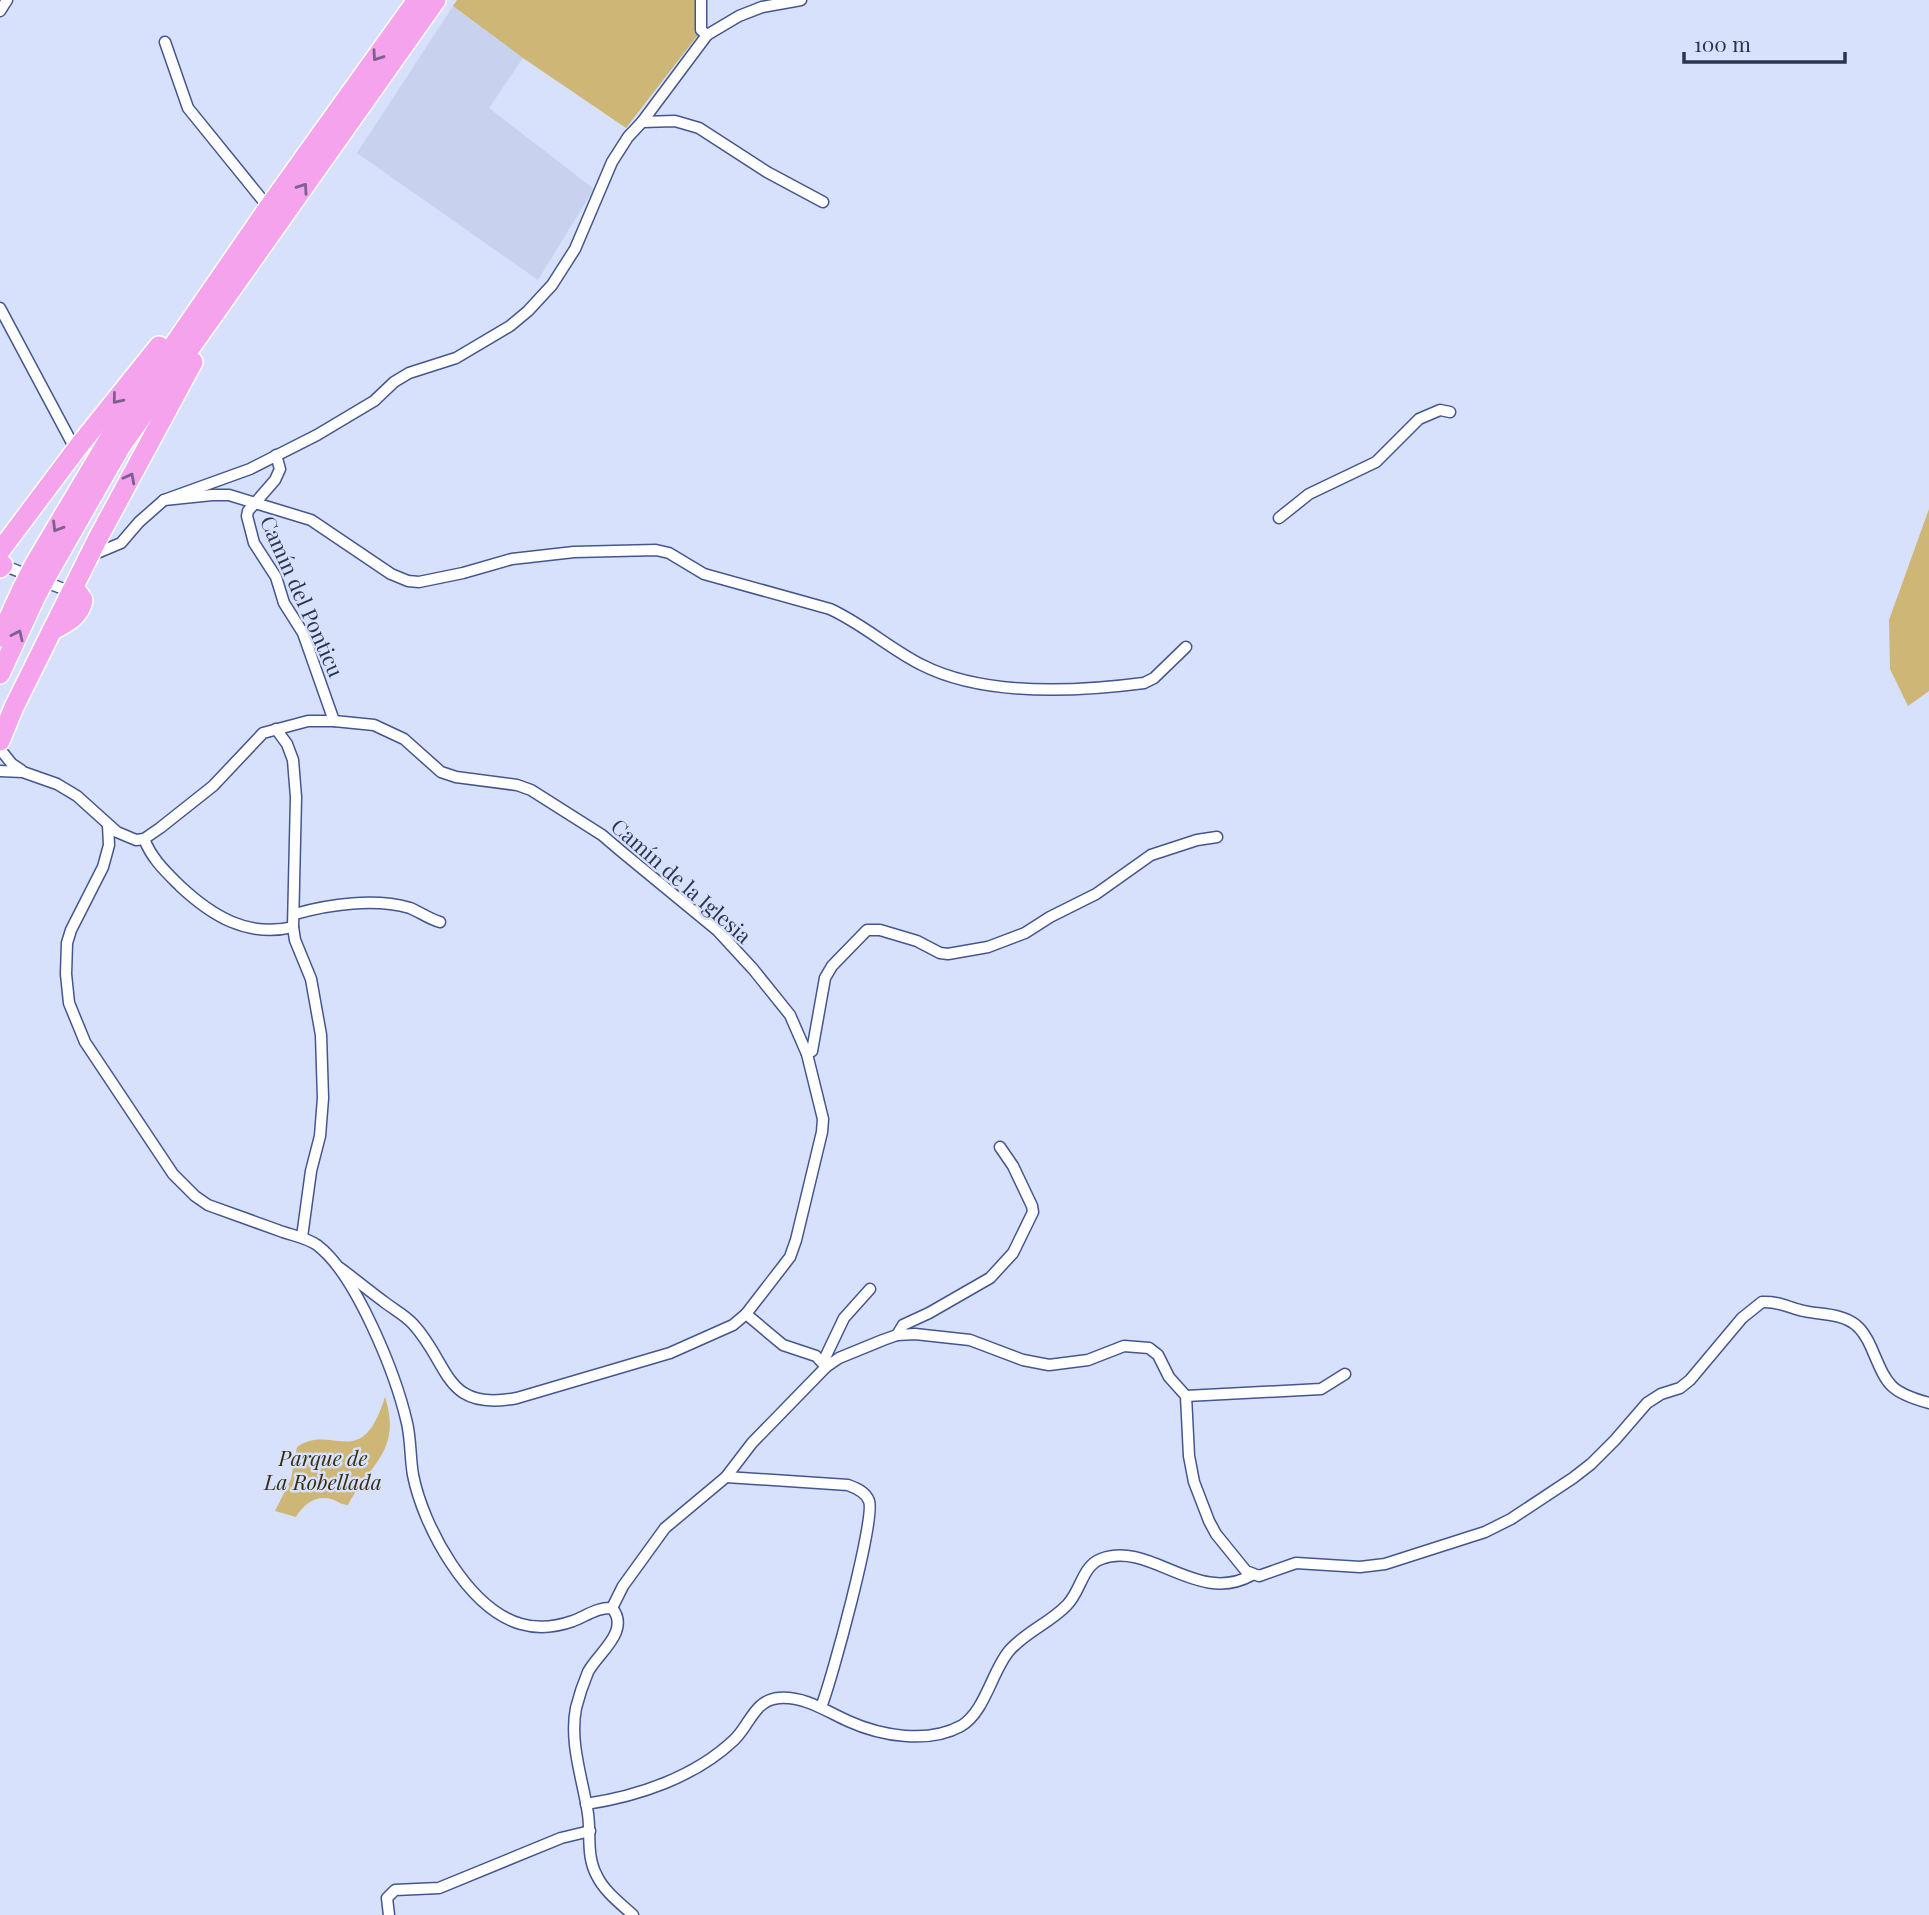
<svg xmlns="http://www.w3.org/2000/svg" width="1929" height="1915" font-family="'Playfair Display',serif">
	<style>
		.built { fill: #c8d2ef }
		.green { fill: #ceb677 }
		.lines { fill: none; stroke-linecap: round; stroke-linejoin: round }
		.street-casing { stroke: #45568f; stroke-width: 13 }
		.highway-casing { stroke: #fff; stroke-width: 22 }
		.street { stroke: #fff; stroke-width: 10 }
		.highway { stroke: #f4a3ec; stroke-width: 19 }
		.highway-bridge-casing { stroke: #fff; stroke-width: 22; stroke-linecap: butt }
		.highway-bridge { stroke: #f4a3ec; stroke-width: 19 }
		.oneway { stroke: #7c618e }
		.labels { text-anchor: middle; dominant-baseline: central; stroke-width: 5; stroke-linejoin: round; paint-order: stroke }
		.street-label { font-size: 21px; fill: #2c354f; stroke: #d7e1fc }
		.park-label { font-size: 21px; font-style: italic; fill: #382d0e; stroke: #d7e1fc }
	</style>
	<rect width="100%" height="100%" fill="#d7e1fc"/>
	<path class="built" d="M453,6L523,58L489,108L594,189L538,280L357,153Z"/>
	<g class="green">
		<path d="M457,0H699L698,35L626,128L523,58L453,6Z"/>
		<path d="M1929,509V691L1908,706L1890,669L1889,620Z"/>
		<path d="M385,1397C402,1451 371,1462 348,1505C341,1505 338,1501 331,1499C315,1495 304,1504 296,1517L275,1511L291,1479L297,1447C333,1422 361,1474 385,1397Z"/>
	</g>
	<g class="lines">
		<defs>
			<g id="street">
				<path d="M701,0V30L707,35"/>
				<path d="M0,11L7,0"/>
				<path d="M165,42L188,108L269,208"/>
				<path d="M642,122L675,121L699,128L767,172L823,202"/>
				<path d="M0,308L72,443L78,447"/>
				<path d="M276,455L280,469L275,480L248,511L247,516L254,543L276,577L284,603L303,633L334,721"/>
				<path d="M164,500L212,495H229L311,520L391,574L408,581L419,582L463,573L512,559L574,552L656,550L669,553L704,574L830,609C863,624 890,649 922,665C985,697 1075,692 1144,683L1154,678L1186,647"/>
				<path d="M1279,518L1309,494L1376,462L1419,419L1440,410L1450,412"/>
				<path d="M90,556L121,543L139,522L164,500L250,469L317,435L374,401L394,382L409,373L456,358L510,326L528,311L552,285L575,249L612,162L628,137L642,122L707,35L739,16L762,7L801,0"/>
				<path d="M0,564L71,592"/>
				<path d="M276,729L287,744L293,760L296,797L293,927L295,940L311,979L321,1035L323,1098L320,1136L311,1171L302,1237"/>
				<path d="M0,749L12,764L21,770"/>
				<path d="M0,771L23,772L57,784L77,796L117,832L136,840L144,839L160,828L213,786L263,733L308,721H334L374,725L404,739L441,772L456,777L517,785L531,790L602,835L622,852L718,931L753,969L790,1015L807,1054L823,1119L822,1132L796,1240L790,1257L746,1314L733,1325L670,1353L517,1398C443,1412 451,1365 413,1324C405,1315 393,1309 383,1301C369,1291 355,1279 340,1268"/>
				<path d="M108,825L109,845L103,867L71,930L67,943L66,974L69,1003L85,1042L173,1174L195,1196L208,1205C233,1214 258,1223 283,1232C295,1236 307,1238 317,1245C356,1274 396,1375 407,1423C411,1440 410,1458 413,1475C423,1526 468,1609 521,1624C538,1629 556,1627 573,1621C586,1616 598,1607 612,1608C631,1631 598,1653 588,1672C583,1684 579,1696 576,1708C569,1743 583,1780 588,1814C591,1835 586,1856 597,1876C604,1891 621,1904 633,1915"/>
				<path d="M144,839C152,859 165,871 180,886C212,916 248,938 293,927"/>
				<path d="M295,914C330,904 375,898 410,908C420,912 429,919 440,922"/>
				<path d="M807,1054L812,1051L825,978L832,966L867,930H880L917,941L940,953L948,954L988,947L1025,933L1050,917L1096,894L1151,855L1197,840L1217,837"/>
				<path d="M746,1314L783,1345L816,1356L826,1367"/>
				<path d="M897,1335L903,1325L929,1313L990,1278L1013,1253L1033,1212L1032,1206L1013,1166L1000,1147"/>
				<path d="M823,1362L844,1318L870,1289"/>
				<path d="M1186,1396L1321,1389L1345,1374"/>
				<path d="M726,1477L848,1485C856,1488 866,1492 869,1501C876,1518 831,1683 821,1707"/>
				<path d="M612,1608L623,1586L665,1528L726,1477L752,1443L826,1367L839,1358L883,1340L897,1335L915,1334L970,1340L1023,1360L1049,1365L1088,1360L1124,1346L1149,1348L1158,1355L1169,1377L1186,1396L1189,1456L1194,1482L1209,1521L1216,1534L1246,1571L1259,1576L1296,1563L1360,1567L1385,1564L1485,1532L1511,1519L1573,1478L1591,1464L1615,1440L1647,1403L1661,1394L1680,1388L1690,1380L1742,1318L1762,1302C1779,1301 1789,1308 1804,1311C1821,1315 1841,1313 1856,1325C1863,1331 1867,1338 1871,1347C1887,1384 1888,1392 1929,1403"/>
				<path d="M586,1804C639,1796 695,1777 734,1740C750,1725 754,1700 779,1698C804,1696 826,1711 848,1721C881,1736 928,1744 961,1726C985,1712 992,1671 1009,1651C1025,1632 1050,1623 1067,1605C1081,1591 1082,1566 1101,1559C1150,1540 1197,1606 1252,1575"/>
				<path d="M389,1915L387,1898L395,1890L439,1888L561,1838L590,1831"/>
			</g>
			<g id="highway">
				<path d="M0,551L78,447L159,346"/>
				<path d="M34,565L109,439L266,211L417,0"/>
				<path d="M0,568L3,565"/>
				<path d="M49,572L121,446L436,0"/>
				<path d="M53,630C68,622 80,616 83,600L79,594L71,592"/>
				<path d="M0,637L22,589"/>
				<path d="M0,674L36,596"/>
				<path d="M0,741L14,707L98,538L193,362"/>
			</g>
		</defs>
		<use href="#street" class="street-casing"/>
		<use href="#highway" class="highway-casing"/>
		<use href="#street" class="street"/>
		<use href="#highway" class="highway"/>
		<defs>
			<g id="highway-bridge">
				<path d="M22,589L34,565"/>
				<path d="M36,596L49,572"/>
			</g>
		</defs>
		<use href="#highway-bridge" class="highway-bridge-casing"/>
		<use href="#highway-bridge" class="highway-bridge"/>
	</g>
	<defs><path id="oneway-chevron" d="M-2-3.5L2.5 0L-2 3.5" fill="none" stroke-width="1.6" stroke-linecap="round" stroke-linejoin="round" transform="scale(1.75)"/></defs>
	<g class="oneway">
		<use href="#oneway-chevron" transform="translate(377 56) rotate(125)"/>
		<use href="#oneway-chevron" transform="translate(303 188) rotate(-55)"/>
		<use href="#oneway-chevron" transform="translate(117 399) rotate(129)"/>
		<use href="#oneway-chevron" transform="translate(130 478) rotate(-62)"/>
		<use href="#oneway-chevron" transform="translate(57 527) rotate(121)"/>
		<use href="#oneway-chevron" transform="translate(18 635) rotate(-65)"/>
	</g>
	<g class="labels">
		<g class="street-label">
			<text transform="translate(303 596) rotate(66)">Camín del Ponticu</text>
			<text transform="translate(682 880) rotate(41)">Camín de la Iglesia</text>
		</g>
		<g class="park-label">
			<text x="323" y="1457">Parque de<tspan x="323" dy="24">La Robellada</tspan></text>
		</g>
	</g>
	<path d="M1684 52v10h161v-10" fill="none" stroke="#2c354f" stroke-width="3.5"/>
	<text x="1694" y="52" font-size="21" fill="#2c354f" stroke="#d7e1fc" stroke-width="5" paint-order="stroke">100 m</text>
</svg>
